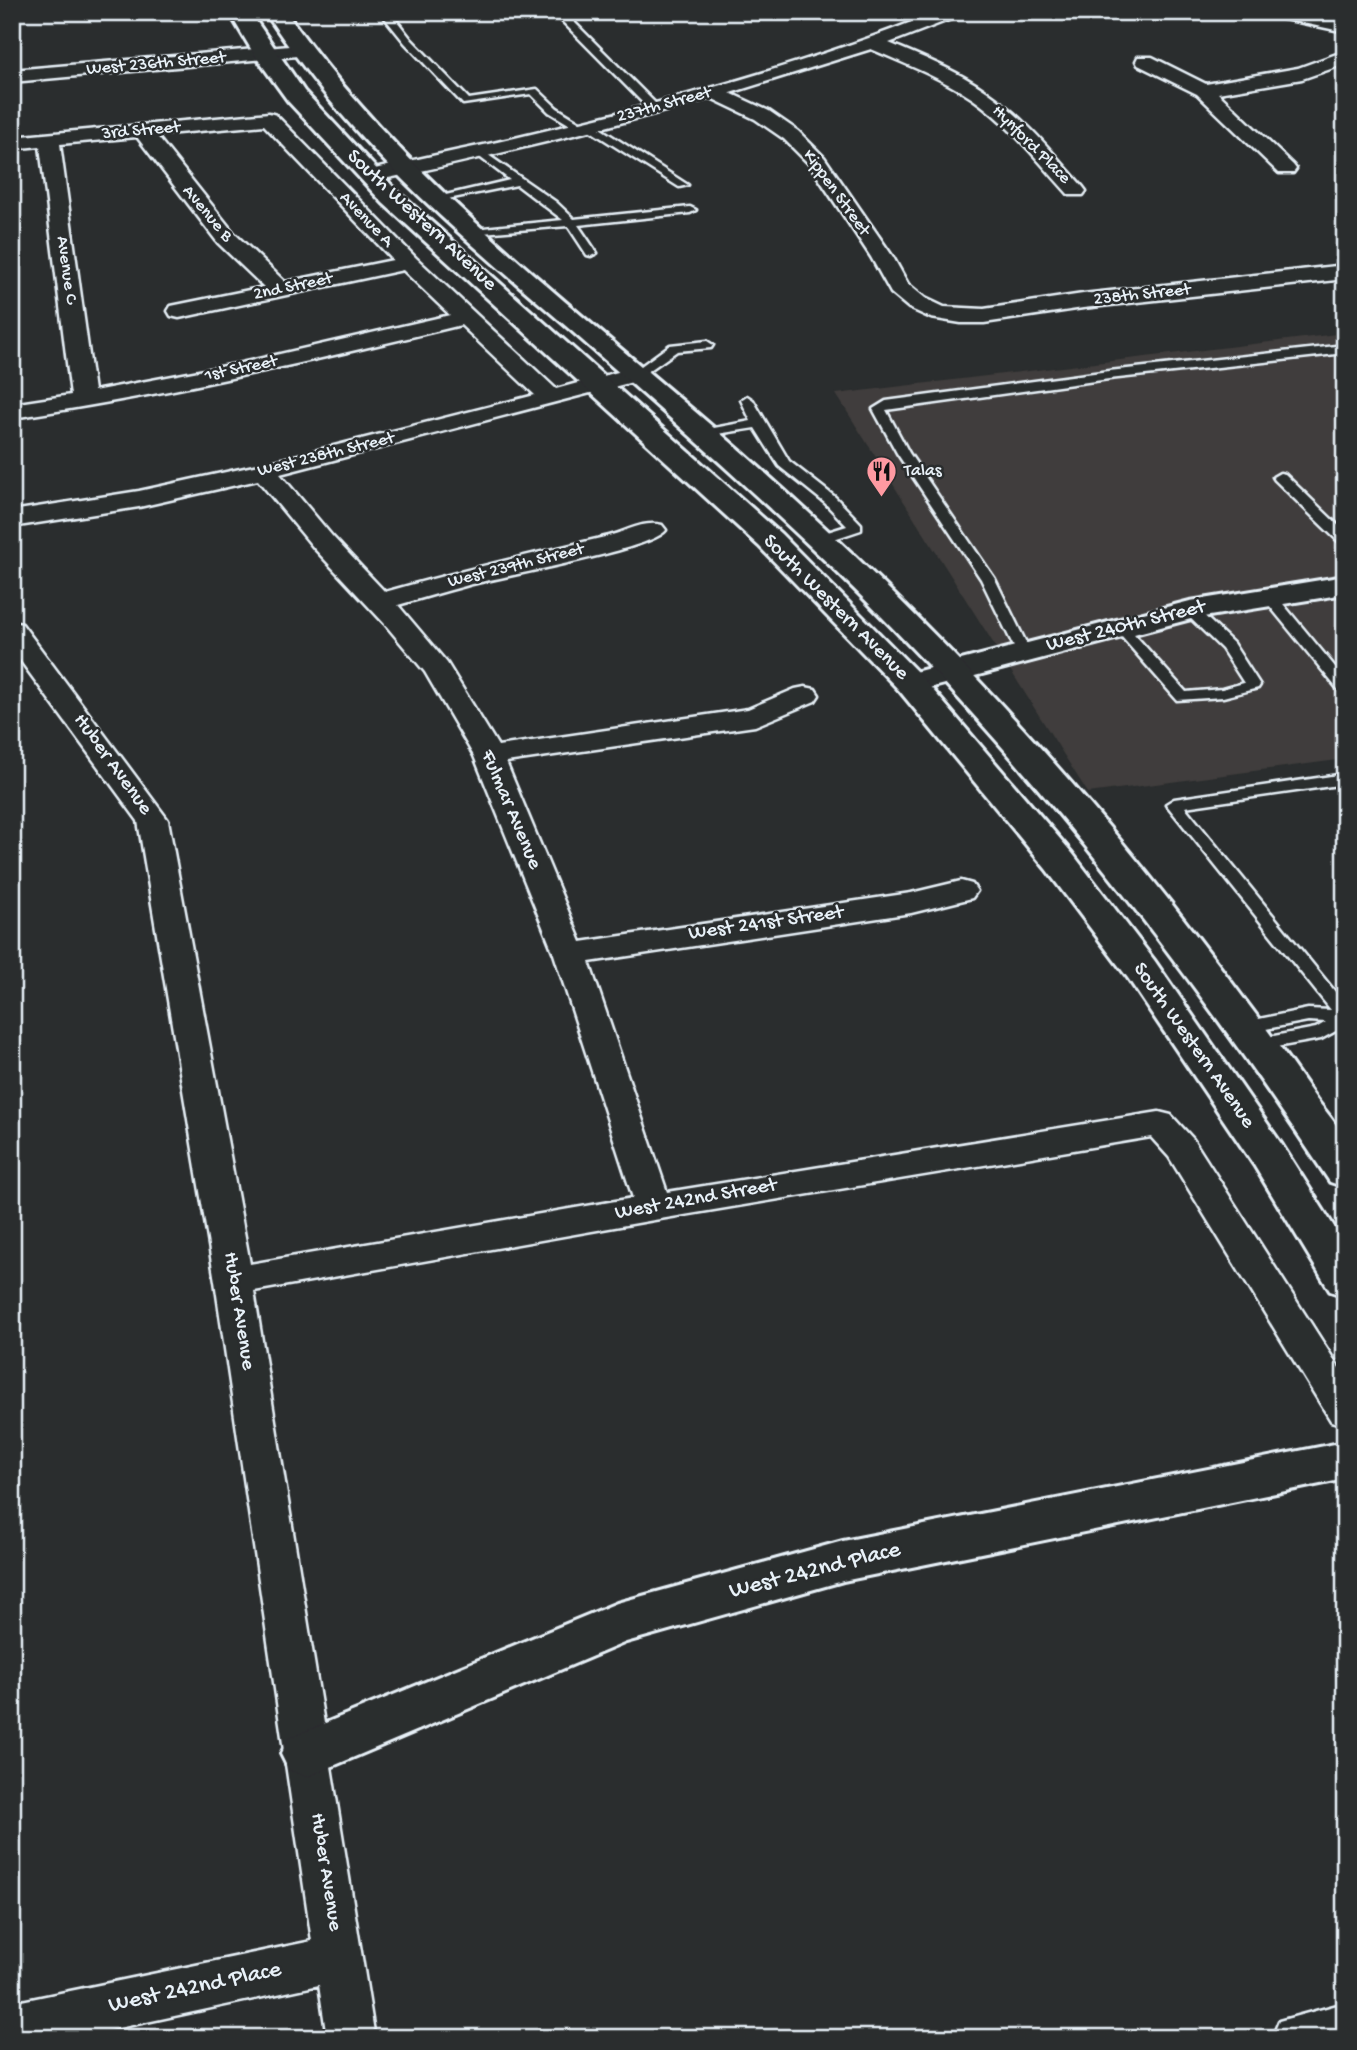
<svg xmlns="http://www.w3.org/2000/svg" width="1357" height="2050" font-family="'Gochi Hand',sans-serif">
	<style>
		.built { fill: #403d3c }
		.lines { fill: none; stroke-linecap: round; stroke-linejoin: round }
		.service-casing { stroke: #e8f1f8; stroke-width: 5 }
		.minor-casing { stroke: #e8f1f8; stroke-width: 5 }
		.tertiary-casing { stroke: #e8f1f8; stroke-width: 6 }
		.primary-casing { stroke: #e8f1f8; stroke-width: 6 }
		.service { fill: #2a2d2e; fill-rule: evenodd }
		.minor { fill: #2a2d2e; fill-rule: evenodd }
		.tertiary { fill: #2a2d2e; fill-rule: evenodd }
		.primary { fill: #2a2d2e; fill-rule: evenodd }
		.labels { text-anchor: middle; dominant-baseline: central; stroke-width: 5; stroke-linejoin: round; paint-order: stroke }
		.far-street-label { font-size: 18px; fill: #e8f1f8; stroke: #2a2d2e }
		.far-poi-label { font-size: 18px; fill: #e8f1f8; stroke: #2a2d2e; text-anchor: start }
		.street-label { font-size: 21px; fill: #e8f1f8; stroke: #2a2d2e }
		.near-street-label { font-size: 24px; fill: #e8f1f8; stroke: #2a2d2e }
	</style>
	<rect width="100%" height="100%" fill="#2a2d2e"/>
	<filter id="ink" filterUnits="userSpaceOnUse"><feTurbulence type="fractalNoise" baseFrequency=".0143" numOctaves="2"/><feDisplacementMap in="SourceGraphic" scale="14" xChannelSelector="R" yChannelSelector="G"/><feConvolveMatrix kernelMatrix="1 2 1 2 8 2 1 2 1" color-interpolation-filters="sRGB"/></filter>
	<g filter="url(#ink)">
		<path class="built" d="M1345,333V759L1088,793L836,394Z"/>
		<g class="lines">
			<defs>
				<g id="service">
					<path d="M380,12H390L411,39L469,99L537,89L557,108L583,124L592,123L688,185L679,187L586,128L577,129L549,112L531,94L463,104L405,43Z"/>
					<path d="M553,12H564L658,106V110H650Z"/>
					<path d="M481,150L556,202L574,219L690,207L696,210L690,213L578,225L597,253L591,256L587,255L568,226L470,234L468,232L474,229L563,220L517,185L433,202V198L510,180L477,155L476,153Z"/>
					<path d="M707,341L713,345L711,348L677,351L640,377H632L630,374L670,345Z"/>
					<path d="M1345,345V353L1109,379L886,410L909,453L995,579L1031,653L1024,657L1017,653L981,579L897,453L873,409L886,401L1109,371Z"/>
					<path d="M747,396L753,400L789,461L835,497L861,524V530L825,542H815V536L847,526L825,503L779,466L755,428L698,437V431L751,421L741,400Z"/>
					<path d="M1280,473L1285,474L1345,532V544L1340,543L1275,480L1273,477Z"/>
					<path d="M1269,592L1274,593L1345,679V693L1340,692L1264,599L1262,596Z"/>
					<path d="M1190,606L1195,607L1233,643L1260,685L1258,688L1223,697L1177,700L1114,628L1116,625H1126L1186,692L1222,689L1244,683L1222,649L1185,613V607Z"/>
					<path d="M1345,774V784L1185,807L1345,1004V1026L1321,1039L1259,1050L1253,1048L1250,1044L1253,1040L1316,1028L1326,1022L1308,1021L1245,1033L1236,1027L1239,1023L1308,1009L1331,1010L1166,804L1174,799Z"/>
				</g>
				<g id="minor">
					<path d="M937,12H962L959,16L889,43C922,57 956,70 986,91C1024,117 1053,153 1083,187L1086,191L1083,195H1069C1039,162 1010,125 973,99C942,78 906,64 871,49L730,93L769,111L798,131L824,157L893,257L908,284L925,298L944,307L984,309L1083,294L1345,265V279L1083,308L984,323H961L931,318L909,308L891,293L871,257L810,165L784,139L755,119L711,98C599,130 485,158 370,182L363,180L360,176L363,172C414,159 467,149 519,137C658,104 804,66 937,12Z"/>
					<path d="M1267,12H1302L1345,21V32L1270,16Z"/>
					<path d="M301,45L310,51L308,55L12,82V70Z"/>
					<path d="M1345,51V64L1302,79L1218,93L1293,165L1296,169L1293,173H1279L1197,94L1138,65L1136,61L1138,57H1152L1206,84L1298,68Z"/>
					<path d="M269,113L276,115L416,258L556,389L636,367L644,369L648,374L644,379L280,474L332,536L385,592C458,571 532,554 605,537C624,533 643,520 662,525L666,530C652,550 497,577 465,586C442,592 420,599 398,605L447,663L498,746L748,709L795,689L805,687L815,689L819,695L815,701L755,726L506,762L581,942L911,893L961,881L972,884L977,891L972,898L911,913L589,962L667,1192L1159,1112L1171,1115L1193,1139L1345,1377V1425L1331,1421L1169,1157L1151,1137L654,1220L254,1291L375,2038H327L319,1985L72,2038H12V2003L312,1941L215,1281L138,821L12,649V622L22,624L168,820L250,1264L633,1198L554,954L474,756L425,672L384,623L314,548L258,480L139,507L12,527V511L139,491L263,464L535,395L461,325C312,361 163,396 12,418V404L71,395L40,146L12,149V137ZM264,125L393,260L285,282L234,233L156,135ZM137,137L218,243L264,287L171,306L168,311L171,316L179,318L403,270L450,315L241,363L94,391L60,144Z"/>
					<path d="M1345,2003V2038H1272L1279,2021Z"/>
				</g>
				<g id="tertiary">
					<path d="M1345,576V594L1191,619L910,693L899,690L894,683L899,676L1190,601Z"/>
					<path d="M1345,1442V1479L843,1581L626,1642L307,1777L289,1770L281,1754L289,1738L617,1603L843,1541Z"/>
				</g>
				<g id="primary">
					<path d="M229,12H250L304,91L399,193L781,534L921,676L1072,853L1154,960L1282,1145L1345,1244V1296L1330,1291L1254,1165L1128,978L1046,869L899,690L759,546L383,203L288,101L254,54Z"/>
					<path d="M265,12H286C411,190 592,319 753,462C934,623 1098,800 1241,995C1267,1029 1292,1064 1316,1099C1325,1111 1338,1125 1344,1139C1349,1151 1345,1173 1345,1187L1330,1182C1178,953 1011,737 811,547C734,474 654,403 574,333C498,267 419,202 352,126C320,90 292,52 265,12Z"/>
				</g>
			</defs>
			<use href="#service" class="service-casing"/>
			<use href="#minor" class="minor-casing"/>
			<use href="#tertiary" class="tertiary-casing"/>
			<use href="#primary" class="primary-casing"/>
			<use href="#service" class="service"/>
			<use href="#minor" class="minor"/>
			<use href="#tertiary" class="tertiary"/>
			<use href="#primary" class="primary"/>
		</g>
	</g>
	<defs>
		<symbol id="restaurant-pin" viewBox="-11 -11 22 30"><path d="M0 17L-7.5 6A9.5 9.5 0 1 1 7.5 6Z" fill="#ff9aa2" stroke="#2a2d2e"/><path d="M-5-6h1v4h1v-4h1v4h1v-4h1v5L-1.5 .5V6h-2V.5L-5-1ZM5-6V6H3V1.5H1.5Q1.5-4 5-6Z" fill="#111"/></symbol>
	</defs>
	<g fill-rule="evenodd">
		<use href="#restaurant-pin" x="864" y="454" width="35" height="47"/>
	</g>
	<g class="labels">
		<g class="far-street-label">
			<text transform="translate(156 64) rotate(-5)">West 236th Street</text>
			<text transform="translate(664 105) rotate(-15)">237th Street</text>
			<text transform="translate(141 131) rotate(-5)">3rd Street</text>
			<text transform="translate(1031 145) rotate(45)">Hynford Place</text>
			<text transform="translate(836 193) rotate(54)">Kippen Street</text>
			<text transform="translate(207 214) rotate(50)">Avenue B</text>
			<text transform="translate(366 220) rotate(46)">Avenue A</text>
			<text transform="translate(66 270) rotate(82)">Avenue C</text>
			<text transform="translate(293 287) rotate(-12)">2nd Street</text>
			<text transform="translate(1142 295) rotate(-6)">238th Street</text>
			<text transform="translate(241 369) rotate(-12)">1st Street</text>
			<text transform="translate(326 455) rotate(-14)">West 238th Street</text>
			<text transform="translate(516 566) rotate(-14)">West 239th Street</text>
		</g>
		<g class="far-poi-label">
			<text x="904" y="471">Talas</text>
		</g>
		<g class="street-label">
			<text transform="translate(421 221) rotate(43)">South Western Avenue</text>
			<text transform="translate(835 608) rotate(45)">South Western Avenue</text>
			<text transform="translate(1126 627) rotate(-14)">West 240th Street</text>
			<text transform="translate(112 765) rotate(54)">Huber Avenue</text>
			<text transform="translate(510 810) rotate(67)">Fulmar Avenue</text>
			<text transform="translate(766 924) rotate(-8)">West 241st Street</text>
			<text transform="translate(1193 1046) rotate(55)">South Western Avenue</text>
			<text transform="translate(696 1200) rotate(-10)">West 242nd Street</text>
			<text transform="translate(238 1311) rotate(81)">Huber Avenue</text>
			<text transform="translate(325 1872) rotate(81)">Huber Avenue</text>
		</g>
		<g class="near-street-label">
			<text transform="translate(815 1571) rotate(-14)">West 242nd Place</text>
			<text transform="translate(195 1988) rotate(-12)">West 242nd Place</text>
		</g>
	</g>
	<rect width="1357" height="2050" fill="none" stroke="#2a2d2e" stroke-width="42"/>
	<rect x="21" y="21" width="1315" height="2008" fill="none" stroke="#e8f1f8" stroke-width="2.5" filter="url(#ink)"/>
</svg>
